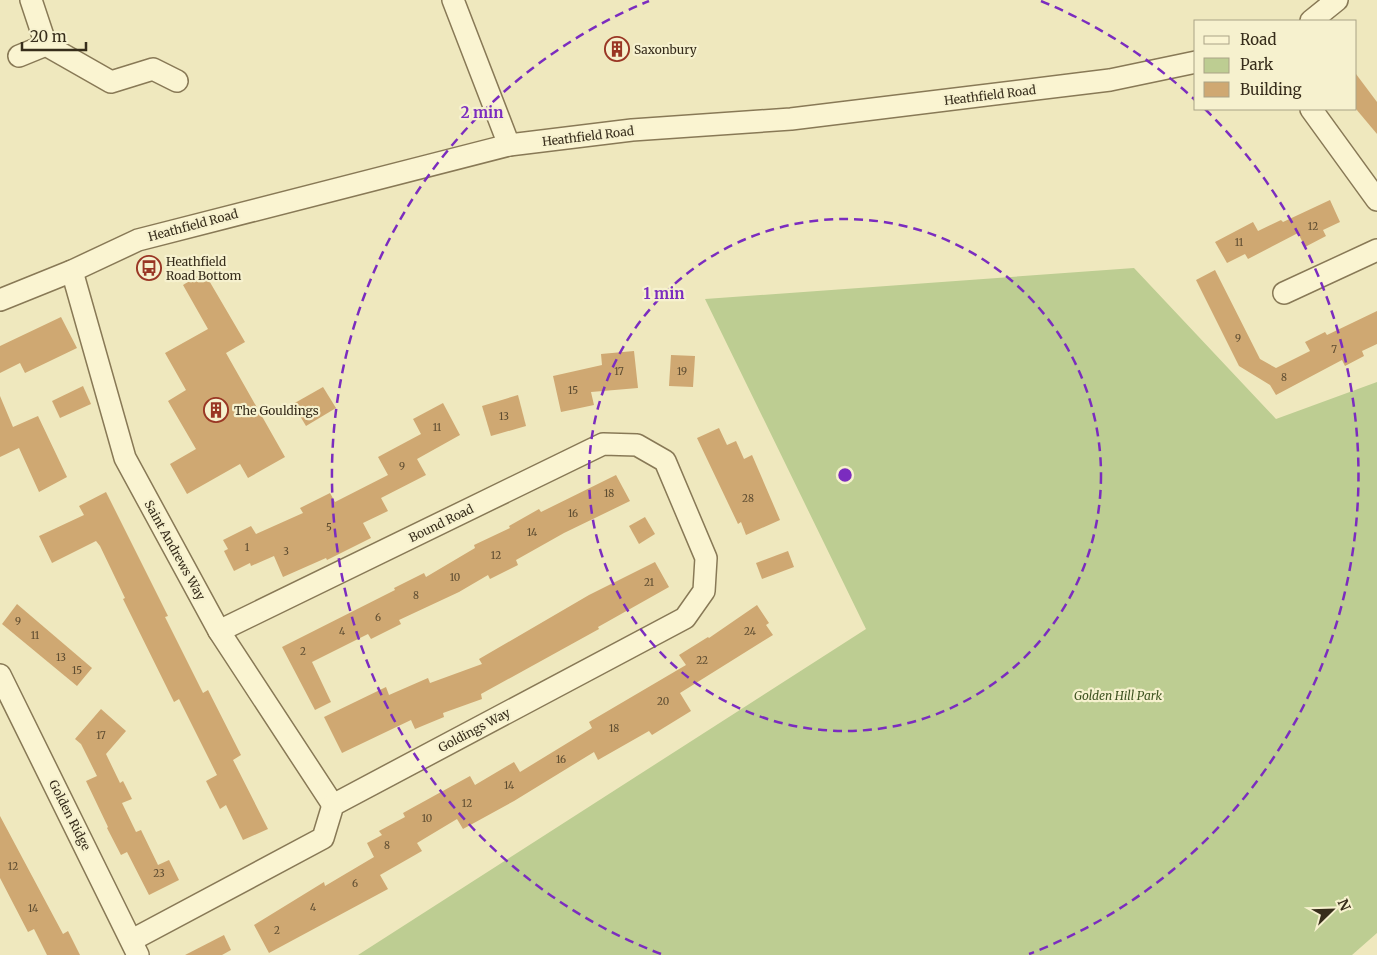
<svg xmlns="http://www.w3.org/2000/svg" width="1377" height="955" font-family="Merriweather,serif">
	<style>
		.green { fill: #bdcd92 }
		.building { fill: #cfa872 }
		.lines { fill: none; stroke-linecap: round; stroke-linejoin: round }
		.minor-casing { stroke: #887956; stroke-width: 24 }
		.minor { stroke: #faf4d1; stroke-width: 21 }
		.ring { fill: none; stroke: #7b2cbf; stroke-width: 2.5; stroke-dasharray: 9 6 }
		.labels { text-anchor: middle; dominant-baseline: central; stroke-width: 4.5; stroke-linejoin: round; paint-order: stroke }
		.number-label { font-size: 10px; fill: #5d4c31 }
		.poi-label { font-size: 12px; fill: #372d1b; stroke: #f6f1ce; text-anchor: start }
		.street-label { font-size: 12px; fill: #372d1b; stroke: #f6f1ce }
		.park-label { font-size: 12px; font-style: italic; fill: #3f5421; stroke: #f6f1ce }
		.centre { fill: #7b2cbf; stroke: #f6f1ce; stroke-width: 2.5 }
		.ring-label { font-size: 15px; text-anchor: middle; font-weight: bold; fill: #7b2cbf; stroke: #f6f1ce; stroke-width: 4.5; stroke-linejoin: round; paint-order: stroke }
	</style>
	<rect width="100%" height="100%" fill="#efe8be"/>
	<path class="green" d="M1134,268L1276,419L1377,382V933L1352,955H358L866,629L705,299Z"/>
	<g class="building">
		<path d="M1356,74L1377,102V134L1356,109Z"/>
		<path d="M1330,200L1340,222L1323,230L1326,236L1305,247L1298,233L1248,259L1245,254L1227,263L1215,242L1253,222L1258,231L1281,220L1283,222Z"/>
		<path d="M1215,270L1260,359L1276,368L1310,351L1305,342L1325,332L1327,335L1377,311V344L1362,351L1364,356L1345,366L1342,360L1276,395L1270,385L1239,366L1196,280Z"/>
		<path d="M204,272L245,342L226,353L285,457L248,478L240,464L187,494L170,464L196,449L168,401L186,390L165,353L208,329L183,285Z"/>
		<path d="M61,317L77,348L25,373L20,363L0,373V346Z"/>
		<path d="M634,351L638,388L591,392L594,405L561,412L553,376L602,365L601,354Z"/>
		<path d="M671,355L695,356L693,387L669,386Z"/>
		<path d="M83,386L91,404L60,418L52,401Z"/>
		<path d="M323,387L336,408L306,426L293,404Z"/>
		<path d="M518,395L526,426L491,436L482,406Z"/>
		<path d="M0,396L13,427L38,416L67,477L39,492L19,448L0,457Z"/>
		<path d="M443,403L460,435L417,459L426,475L381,498L388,511L363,523L371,538L327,560L326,558L283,577L274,556L251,566L250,563L234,571L224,551L228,549L223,540L251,526L256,534L303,513L300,508L330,493L335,502L388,475L378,457L421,434L413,419Z"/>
		<path d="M719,428L727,445L736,441L744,459L752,455L780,520L746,535L741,522L738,524L697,438Z"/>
		<path d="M616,475L630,501L564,533L516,560L518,565L490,579L488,575L459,592L399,620L401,624L371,639L368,634L312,662L331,702L315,710L282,647L395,590L394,588L424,573L426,577L475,548L474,545L510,528L509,526L539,509L541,512Z"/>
		<path d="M106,492L168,616L165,617L203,693L208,690L241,755L233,760L268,829L243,840L226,805L220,809L206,781L217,775L179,699L174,702L123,599L125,598L100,546L96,541L52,563L39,536L84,515L79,506Z"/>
		<path d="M645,517L655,534L639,544L629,526Z"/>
		<path d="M788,551L794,567L762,579L756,563Z"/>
		<path d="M655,562L669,587L598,627L599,629L481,694L482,699L443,713L444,717L415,729L411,720L342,753L324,717L386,687L389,695L428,678L430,683L482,664L479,659L589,595Z"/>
		<path d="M17,604L92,668L77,686L2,624Z"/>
		<path d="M757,605L769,623L766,625L773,635L680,693L691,711L652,735L649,731L598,760L594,752L514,801L463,829L457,819L417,843L422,851L380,875L388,889L269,953L254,925L324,882L325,886L374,857L367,843L382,835L379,831L405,817L403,813L470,776L475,785L514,762L520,772L592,728L589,722L686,665L679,655L708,637L709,638Z"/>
		<path d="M101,709L126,731L106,754L120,783L123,781L132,799L122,803L136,832L141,830L158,865L169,860L179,880L149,895L127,852L121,855L107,828L108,827L86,781L97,776L81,744L75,739Z"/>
		<path d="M0,816L63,934L68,931L80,955H47L34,929L28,932L0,878Z"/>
		<path d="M224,935L231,950L222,955H185Z"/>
	</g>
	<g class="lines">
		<defs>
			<g id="minor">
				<path d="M31,0L46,45"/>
				<path d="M453,0L509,145"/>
				<path d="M1311,21L1337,0"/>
				<path d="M19,56L46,45L111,82L153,69L177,81"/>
				<path d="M1311,109L1377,200"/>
				<path d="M72,271L125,458L219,631L333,805"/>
				<path d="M1284,293L1377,250"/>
				<path d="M0,300L72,271L138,240L509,145L632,130L791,119L1110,80L1196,62"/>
				<path d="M0,675L138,955"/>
				<path d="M132,940L323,838L333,805L685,618L704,591L706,558L665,461L637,445L603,444L219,631"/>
			</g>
		</defs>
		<use href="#minor" class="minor-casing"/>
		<use href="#minor" class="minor"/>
	</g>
	<g class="ring">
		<circle cx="845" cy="475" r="256"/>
		<path d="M661 954A513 513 0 0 1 649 1M1041 1A513 513 0 0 1 1195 100M1205 109A513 513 0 0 1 1029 954"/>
	</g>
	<defs>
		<symbol id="building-ring" viewBox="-11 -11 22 22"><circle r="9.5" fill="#f6f1ce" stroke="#993624" stroke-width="1.5"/><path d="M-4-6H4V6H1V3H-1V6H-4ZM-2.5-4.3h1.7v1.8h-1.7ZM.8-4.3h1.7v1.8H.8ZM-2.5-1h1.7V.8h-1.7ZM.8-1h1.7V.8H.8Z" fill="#993624"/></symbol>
		<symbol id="bus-ring" viewBox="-11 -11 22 22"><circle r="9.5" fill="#f6f1ce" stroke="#993624" stroke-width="1.5"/><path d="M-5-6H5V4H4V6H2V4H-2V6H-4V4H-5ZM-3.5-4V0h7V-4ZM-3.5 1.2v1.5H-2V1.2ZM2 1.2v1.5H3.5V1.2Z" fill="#993624"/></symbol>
	</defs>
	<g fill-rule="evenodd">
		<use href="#building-ring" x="603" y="35" width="28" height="28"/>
		<use href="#bus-ring" x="135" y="254" width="28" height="28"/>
		<use href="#building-ring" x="202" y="396" width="28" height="28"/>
	</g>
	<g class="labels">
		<g class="number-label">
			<text x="1313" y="226">12</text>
			<text x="1239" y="242">11</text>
			<text x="1238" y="338">9</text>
			<text x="1334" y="349">7</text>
			<text x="619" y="371">17</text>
			<text x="682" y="371">19</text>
			<text x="1284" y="377">8</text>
			<text x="573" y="390">15</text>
			<text x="504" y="416">13</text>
			<text x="437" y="427">11</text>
			<text x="402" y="466">9</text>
			<text x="609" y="493">18</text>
			<text x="748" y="498">28</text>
			<text x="573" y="513">16</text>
			<text x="329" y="527">5</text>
			<text x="532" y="532">14</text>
			<text x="247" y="547">1</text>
			<text x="286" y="551">3</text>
			<text x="496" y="555">12</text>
			<text x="455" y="577">10</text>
			<text x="649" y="582">21</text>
			<text x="416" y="595">8</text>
			<text x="378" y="617">6</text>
			<text x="18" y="621">9</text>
			<text x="342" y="631">4</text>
			<text x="750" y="631">24</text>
			<text x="35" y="635">11</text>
			<text x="303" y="651">2</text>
			<text x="61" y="657">13</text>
			<text x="702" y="660">22</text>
			<text x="77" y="670">15</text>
			<text x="663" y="701">20</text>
			<text x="614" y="728">18</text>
			<text x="101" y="735">17</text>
			<text x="561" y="759">16</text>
			<text x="509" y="785">14</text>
			<text x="467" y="803">12</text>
			<text x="427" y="818">10</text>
			<text x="387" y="845">8</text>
			<text x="13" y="866">12</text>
			<text x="159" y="873">23</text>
			<text x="355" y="883">6</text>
			<text x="313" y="907">4</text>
			<text x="33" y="908">14</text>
			<text x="277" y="930">2</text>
		</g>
		<g class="poi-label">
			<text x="634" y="49">Saxonbury</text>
			<text x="166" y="261">Heathfield<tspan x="166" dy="14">Road Bottom</tspan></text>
			<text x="234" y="410">The Gouldings</text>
		</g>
		<g class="street-label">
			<text transform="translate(990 95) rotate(-7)">Heathfield Road</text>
			<text transform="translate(588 136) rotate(-7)">Heathfield Road</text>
			<text transform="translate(193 225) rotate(-15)">Heathfield Road</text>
			<text transform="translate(441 523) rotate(-26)">Bound Road</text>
			<text transform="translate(175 550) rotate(61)">Saint Andrews Way</text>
			<text transform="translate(474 730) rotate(-28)">Goldings Way</text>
			<text transform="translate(70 815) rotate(63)">Golden Ridge</text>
		</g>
		<g class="park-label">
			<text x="1118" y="695">Golden Hill Park</text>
		</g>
	</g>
	<circle cx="845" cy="475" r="8" class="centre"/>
	<g class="ring-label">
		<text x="482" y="118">2 min</text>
		<text x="664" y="299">1 min</text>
	</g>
	<rect x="1194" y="20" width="162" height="90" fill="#f6f1ce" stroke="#aaa386"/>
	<rect x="1204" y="36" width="25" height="8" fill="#faf4d1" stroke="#aaa386"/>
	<text x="1240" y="45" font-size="15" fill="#372d1b">Road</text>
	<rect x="1204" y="58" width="25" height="15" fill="#bdcd92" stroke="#aaa386"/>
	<text x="1240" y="70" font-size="15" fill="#372d1b">Park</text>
	<rect x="1204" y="82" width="25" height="15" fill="#cfa872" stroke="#aaa386"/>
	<text x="1240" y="95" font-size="15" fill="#372d1b">Building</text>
	<g transform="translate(1332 910) rotate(67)" stroke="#f6f1ce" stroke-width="4" paint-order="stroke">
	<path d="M0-4L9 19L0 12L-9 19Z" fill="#372d1b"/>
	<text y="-8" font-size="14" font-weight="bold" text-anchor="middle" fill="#372d1b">N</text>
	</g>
	<path d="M22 42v8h64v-8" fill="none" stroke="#372d1b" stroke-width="2.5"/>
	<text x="30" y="42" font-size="15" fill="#372d1b" stroke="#f6f1ce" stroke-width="4" paint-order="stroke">20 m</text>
</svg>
